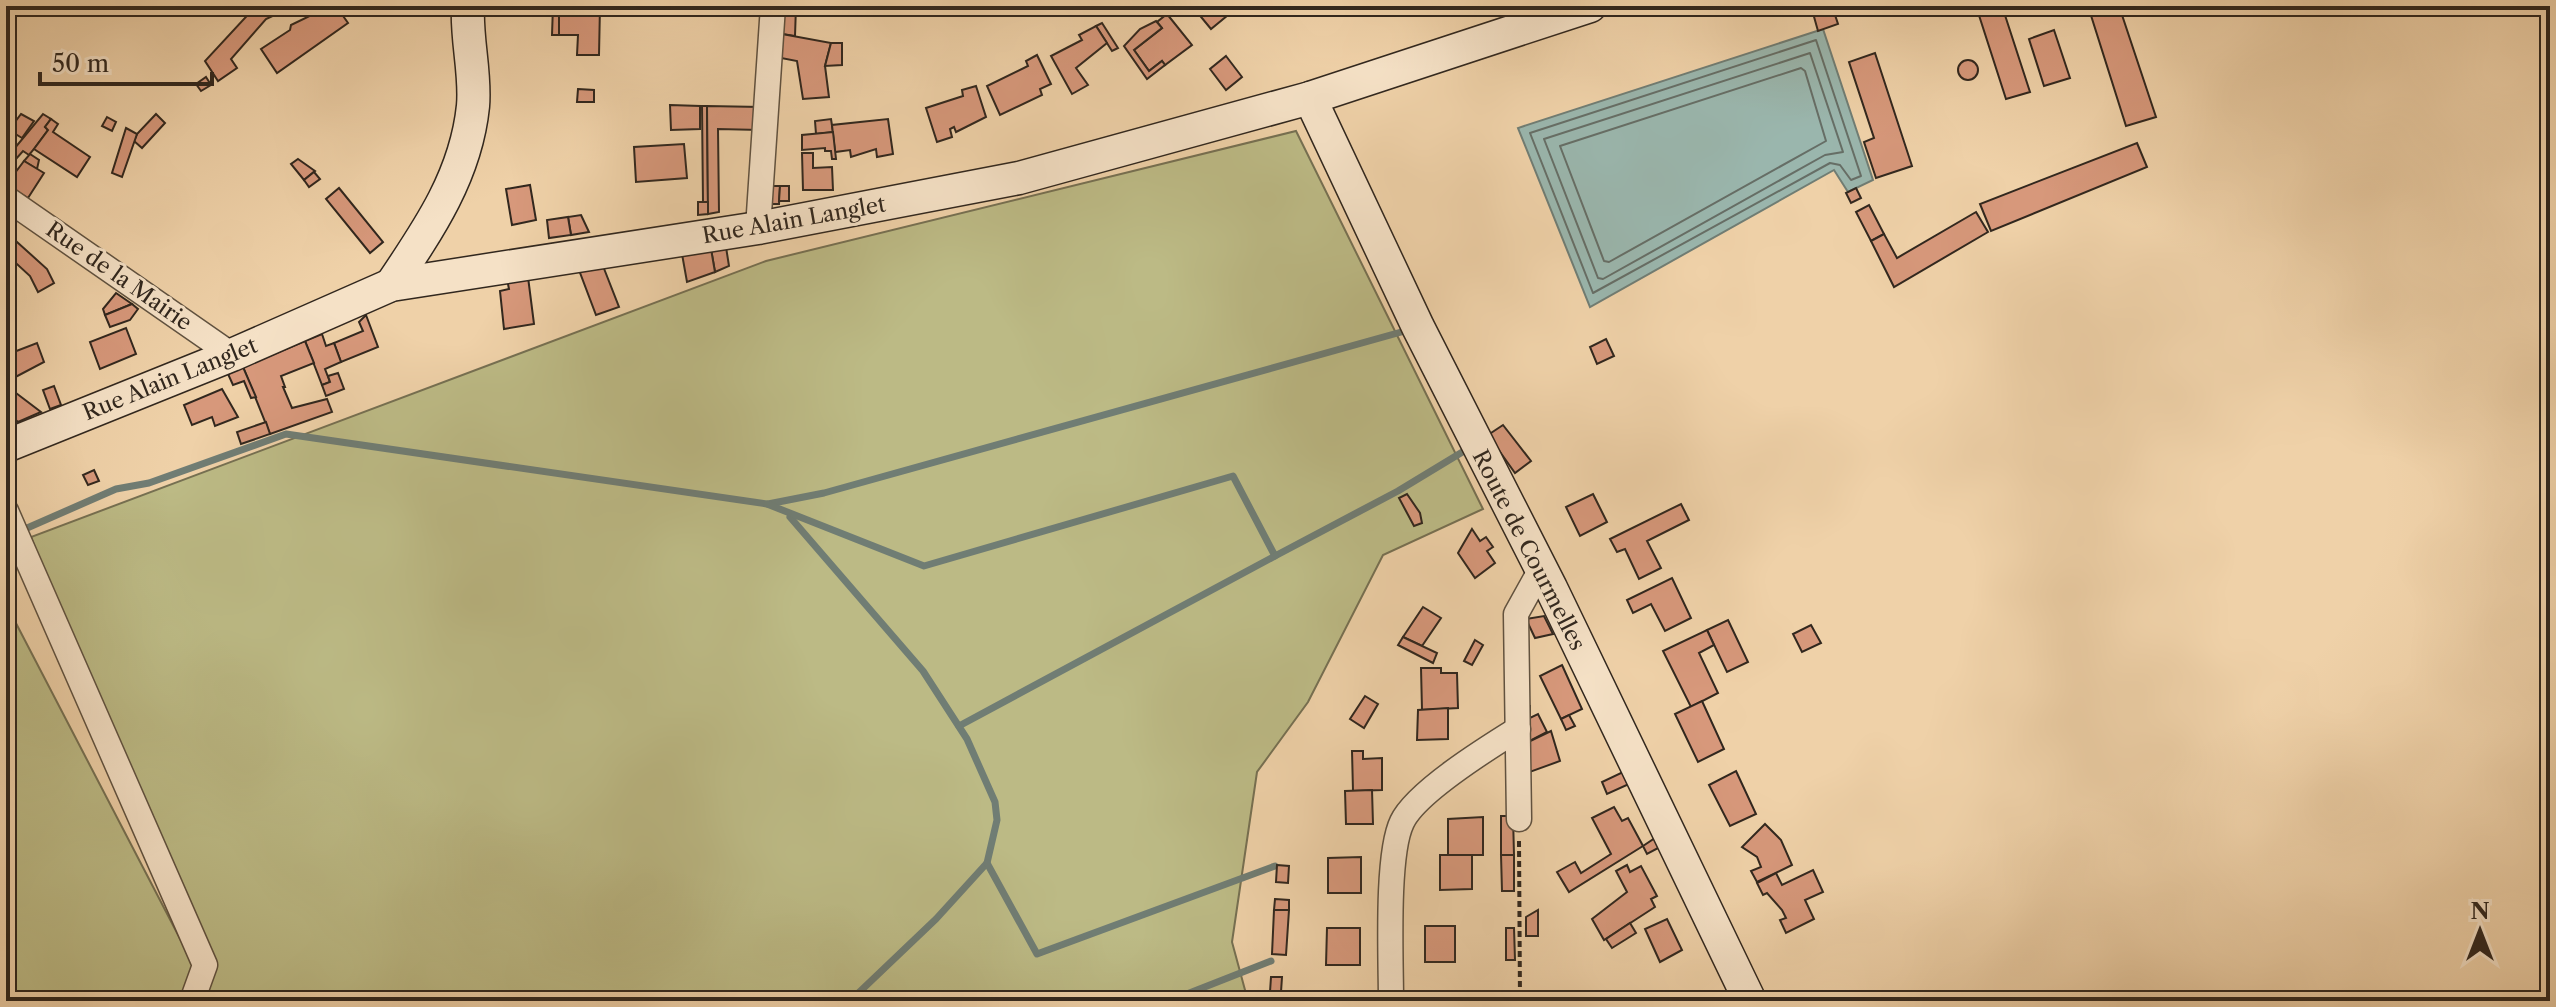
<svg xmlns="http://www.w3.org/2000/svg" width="2556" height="1007" font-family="'Libre Caslon Text',serif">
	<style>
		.green { fill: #bcba85; stroke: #767052; stroke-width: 2 }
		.water { fill: #9ab6ad; stroke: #707d74; stroke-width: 2 }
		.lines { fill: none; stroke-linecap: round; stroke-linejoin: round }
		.shore { stroke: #666e66; stroke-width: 2 }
		.stream { stroke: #707d74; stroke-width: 7 }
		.building { fill: #d7987b; stroke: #31271e; stroke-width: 2 }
		.street-casing { stroke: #605240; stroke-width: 27 }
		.secondary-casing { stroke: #31271e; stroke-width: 35 }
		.path { stroke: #31271e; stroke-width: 4; stroke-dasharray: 6 4; stroke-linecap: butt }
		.street { stroke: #f5e1c6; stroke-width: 24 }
		.secondary { stroke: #f5e1c6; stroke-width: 32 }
		.labels { text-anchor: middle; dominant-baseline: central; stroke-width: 6; stroke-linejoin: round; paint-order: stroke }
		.street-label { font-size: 22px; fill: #31271e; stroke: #f5e1c6 }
	</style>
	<rect width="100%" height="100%" fill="#efd1a8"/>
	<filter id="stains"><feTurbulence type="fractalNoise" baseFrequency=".0025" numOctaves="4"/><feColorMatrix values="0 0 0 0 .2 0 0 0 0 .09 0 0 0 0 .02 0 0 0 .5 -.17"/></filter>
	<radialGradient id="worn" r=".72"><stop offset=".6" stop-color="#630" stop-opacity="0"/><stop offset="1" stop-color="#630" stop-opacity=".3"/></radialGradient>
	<path class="green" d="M1296,131L1483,509L1383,555L1308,702L1257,772L1232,942L1248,1001H6V604L188,954L31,537L766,261Z"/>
	<path class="water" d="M1823,29L1873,180L1848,192L1834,170L1590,307L1518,128Z"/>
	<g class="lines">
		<g class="shore">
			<path d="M1816,40L1861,176L1851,180L1840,165L1830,163L1593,293L1530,133Z"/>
			<path d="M1810,53L1843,152L1825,155L1603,279L1598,278L1544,139Z"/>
			<path d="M1801,68L1805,71L1826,141L1609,262L1604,261L1560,146Z"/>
		</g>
		<g class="stream">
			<path d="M768,504L824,493L1412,329"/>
			<path d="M790,517L923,671L967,739L995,802L997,820L987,863L936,919L850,1001"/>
			<path d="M18,532L116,489L149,483L286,434L767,504L924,566L1233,476L1275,556L1398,491L1469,448"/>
			<path d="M959,726L1275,556"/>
			<path d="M987,863L1037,954L1275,866"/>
			<path d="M1169,1001L1271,961"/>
		</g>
	</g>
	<g class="building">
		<path d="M294,6L266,19L231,59L237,68L218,81L205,61L256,6Z"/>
		<path d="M310,6H336L348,23L277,73L261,49L290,30L291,25L316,13Z"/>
		<path d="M553,6H559V35H552Z"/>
		<path d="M559,6H600L599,55H577L578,35H559Z"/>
		<path d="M779,6H796L795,36L782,34Z"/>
		<path d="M1192,6H1239L1211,29Z"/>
		<path d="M1811,6H1832L1838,24L1818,31Z"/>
		<path d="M1976,6H2002L2030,92L2006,99Z"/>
		<path d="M2088,6H2119L2156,117L2126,126Z"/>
		<path d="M1167,14L1192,45L1165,65L1162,61L1149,71L1134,50L1162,28L1157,22Z"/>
		<path d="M1156,21L1162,28L1134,50L1149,71L1162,61L1165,65L1147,79L1124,46L1140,29Z"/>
		<path d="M1102,23L1118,48L1112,51L1096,26Z"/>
		<path d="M1096,26L1107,43L1076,68L1088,85L1072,94L1051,56L1082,40L1079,35Z"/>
		<path d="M2054,30L2070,78L2044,86L2029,39Z"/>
		<path d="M782,34L831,43L825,66L829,97L803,99L797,61L776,57Z"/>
		<path d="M831,43H842V65L825,66Z"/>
		<path d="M1875,53L1912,166L1876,178L1864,142L1874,138L1849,62Z"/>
		<path d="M1037,55L1051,84L1040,89L1042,95L1000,115L987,86L1028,66L1026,61Z"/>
		<path d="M1226,56L1242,77L1226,90L1210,69Z"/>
		<circle cx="1968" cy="70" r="10"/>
		<path d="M206,77L211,85L201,91L196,84Z"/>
		<path d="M976,86L986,117L956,132L954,127L950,129L952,137L937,142L926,108L963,96L962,90Z"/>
		<path d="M578,89L594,90V102H577Z"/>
		<path d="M670,105L700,106V129L671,130Z"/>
		<path d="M702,106H707L708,202H703Z"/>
		<path d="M707,106L761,107L760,130L718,129L719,212L708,214Z"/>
		<path d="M21,114L34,121L22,138L9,130Z"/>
		<path d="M43,114L51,119L45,127L48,130L34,149L29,155L23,151L16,159L9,155Z"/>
		<path d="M156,114L165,123L142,148L134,141L137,134Z"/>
		<path d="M107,117L116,122L112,131L102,126Z"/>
		<path d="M51,119L58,124L53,132L90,157L77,177L34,149L48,130L45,127Z"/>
		<path d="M831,119L833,132L816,134L815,121Z"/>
		<path d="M888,119L893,154L877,157L876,149L851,157L850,150L835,152L832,125Z"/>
		<path d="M126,128L137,134L122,177L112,173Z"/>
		<path d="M833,132L836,159H832L831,151H825V148L802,150V135Z"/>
		<path d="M2137,143L2147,167L1991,231L1980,204Z"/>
		<path d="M684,144L687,178L636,182L634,147Z"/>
		<path d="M802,153H813V168L832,167L833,190H803Z"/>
		<path d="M30,154L39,160L37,169L24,161Z"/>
		<path d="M298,159L315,171L304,180L291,164Z"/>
		<path d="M24,161L44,173L28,198L6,185Z"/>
		<path d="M314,172L320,179L309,187L304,180Z"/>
		<path d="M530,185L536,220L512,225L506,189Z"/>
		<path d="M768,186H780L779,204H767Z"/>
		<path d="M780,186H789V201H779Z"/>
		<path d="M339,188L383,242L370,253L326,199Z"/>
		<path d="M1856,188L1861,198L1851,203L1846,193Z"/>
		<path d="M698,202H708V214L698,215Z"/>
		<path d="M1869,205L1884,234L1871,241L1856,212Z"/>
		<path d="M1976,212L1988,232L1894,287L1871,241L1884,234L1897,258Z"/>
		<path d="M581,215L589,232L571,235L568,217Z"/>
		<path d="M568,217L571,235L549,238L547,220Z"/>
		<path d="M17,242L47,269L54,283L38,292L30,276L6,254Z"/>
		<path d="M726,247L729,266L715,272L711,249Z"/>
		<path d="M711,249L715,272L687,282L682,254Z"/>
		<path d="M603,266L619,307L596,315L579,270Z"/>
		<path d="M528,277L534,324L504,329L500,291L509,289L507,279Z"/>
		<path d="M116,293L132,304L105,315L103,309Z"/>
		<path d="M132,304L138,309L130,320L110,327L105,315Z"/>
		<path d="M366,315L378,347L341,362L334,343L363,331L359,322Z"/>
		<path d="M126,328L136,354L100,369L90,342Z"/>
		<path d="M322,334L326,346L334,343L341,362L325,369L330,382L322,385L305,341Z"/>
		<path d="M1606,339L1614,356L1597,364L1590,347Z"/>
		<path d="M305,341L314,363L281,376L285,387H283L292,408L327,399L332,412L270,434L243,367Z"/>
		<path d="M37,343L44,362L6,382V355Z"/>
		<path d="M243,367L256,397L251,398L244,381L233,385L228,374Z"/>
		<path d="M338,373L344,389L326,396L322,385L330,382L328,376Z"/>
		<path d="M54,386L61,405L50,409L43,390Z"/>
		<path d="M222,389L238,417L215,426L212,417L192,425L184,405Z"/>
		<path d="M16,393L41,412L18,422L6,411V399Z"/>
		<path d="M266,422L270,434L241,444L237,432Z"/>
		<path d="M1503,425L1531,461L1515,473L1488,435Z"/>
		<path d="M94,470L99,481L88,485L83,475Z"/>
		<path d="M1407,494L1420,513L1422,523L1414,526L1399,498Z"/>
		<path d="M1593,494L1607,522L1580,536L1566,507Z"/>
		<path d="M1681,504L1689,520L1647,541L1661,568L1639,579L1625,549L1617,552L1610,539Z"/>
		<path d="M1472,529L1480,541L1486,537L1493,547L1487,551L1495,563L1475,578L1458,553Z"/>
		<path d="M1672,578L1691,618L1665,631L1651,604L1633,613L1627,600Z"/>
		<path d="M1423,607L1441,618L1422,646L1403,637Z"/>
		<path d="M1544,616L1553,634L1535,638L1526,619Z"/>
		<path d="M1728,620L1748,662L1727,672L1707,630Z"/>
		<path d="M1811,625L1821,643L1802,652L1793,634Z"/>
		<path d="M1707,630L1714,645L1699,653L1718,693L1691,707L1663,651Z"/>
		<path d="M1403,637L1437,653L1433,663L1398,645Z"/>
		<path d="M1475,640L1483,645L1472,665L1464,661Z"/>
		<path d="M1562,665L1582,709L1561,719L1540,676Z"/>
		<path d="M1421,668H1441V673H1457L1458,708L1422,710Z"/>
		<path d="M1365,696L1378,704L1364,728L1350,719Z"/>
		<path d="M1702,701L1724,749L1698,762L1675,714Z"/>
		<path d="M1523,706H1530V718L1538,714L1547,732L1524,744Z"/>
		<path d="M1448,708V739L1417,740L1418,710Z"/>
		<path d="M1569,715L1575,726L1566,730L1561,719Z"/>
		<path d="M1551,731L1560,761L1524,774V744Z"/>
		<path d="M1352,751H1363V759L1382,758V790L1353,791Z"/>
		<path d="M1736,771L1756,814L1730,826L1709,785Z"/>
		<path d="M1623,772L1629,784L1607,794L1602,782Z"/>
		<path d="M1372,790L1373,824H1346L1345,791Z"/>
		<path d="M1614,807L1622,821L1628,818L1643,846L1569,892L1557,872L1575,862L1581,873L1611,854L1592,818Z"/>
		<path d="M1501,816H1513L1514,855H1501Z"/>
		<path d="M1483,817V855H1448V819Z"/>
		<path d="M1765,824L1781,840L1792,865L1757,882L1751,871L1761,867L1757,857L1742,847Z"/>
		<path d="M1655,838L1660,847L1647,854L1643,846Z"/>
		<path d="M1440,855H1472V889L1440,890Z"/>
		<path d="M1501,855H1514V891H1502Z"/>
		<path d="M1361,857V893H1328V858Z"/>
		<path d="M1277,865L1289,866L1288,883L1276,882Z"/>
		<path d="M1627,865L1630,872L1641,866L1657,896L1651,899L1655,907L1604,940L1592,919L1627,892L1616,871Z"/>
		<path d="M1813,870L1823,892L1805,900L1814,919L1786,933L1780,920L1786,918L1782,910L1767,893L1763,895L1757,883L1776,873L1782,885Z"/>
		<path d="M1275,899L1289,900V910H1274Z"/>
		<path d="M1274,910H1289L1286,955L1272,954Z"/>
		<path d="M1538,910V936H1526V917Z"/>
		<path d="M1667,919L1682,950L1660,962L1645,929Z"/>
		<path d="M1630,923L1636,933L1612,948L1606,939Z"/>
		<rect x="1425" y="926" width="30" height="36"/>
		<path d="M1327,928H1360V965H1326Z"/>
		<path d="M1506,928H1514L1515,960H1506Z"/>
		<path d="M1271,977H1282L1281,992H1270Z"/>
		<path d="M1326,992V1001H1295V993Z"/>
		<rect x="1443" y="992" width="33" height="9"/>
	</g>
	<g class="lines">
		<defs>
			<g id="street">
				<path d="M6,198L232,355"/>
				<path d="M758,228L773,6"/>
				<path d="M6,511L205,965L192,1001"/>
				<path d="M1519,819L1516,614L1541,569"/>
				<path d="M1391,1001C1391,960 1386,855 1402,822C1416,792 1489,747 1518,729"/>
			</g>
			<g id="secondary">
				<path d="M1310,98L1418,327L1551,588L1750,1001"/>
				<path d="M391,285C429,229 466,175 473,106C476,73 466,39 468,6"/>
				<path d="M6,446L232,355L391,285L758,228L1019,178L1310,98L1590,6"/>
			</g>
		</defs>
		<use href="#street" class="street-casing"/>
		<use href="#secondary" class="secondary-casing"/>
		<path class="path" d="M1519,841L1520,1001"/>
		<use href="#street" class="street"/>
		<use href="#secondary" class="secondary"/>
	</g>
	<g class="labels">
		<g class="street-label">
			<text transform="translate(794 220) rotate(-10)">Rue Alain Langlet</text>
			<text transform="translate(119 276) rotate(35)">Rue de la Mairie</text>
			<text transform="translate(170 379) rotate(-22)">Rue Alain Langlet</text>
			<text transform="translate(1529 550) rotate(63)">Route de Courmelles</text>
		</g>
	</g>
	<rect width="2556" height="1007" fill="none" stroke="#efd1a8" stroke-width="32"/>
	<rect x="8" y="8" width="2540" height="991" fill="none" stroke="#31271e" stroke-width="4"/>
	<rect x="16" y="16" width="2524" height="975" fill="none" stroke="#31271e" stroke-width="2"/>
	<g transform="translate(2480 931)" stroke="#f5e1c6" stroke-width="6" paint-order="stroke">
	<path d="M0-6L14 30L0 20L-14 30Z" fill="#31271e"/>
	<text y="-12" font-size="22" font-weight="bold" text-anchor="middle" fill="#31271e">N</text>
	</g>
	<path d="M40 72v12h172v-12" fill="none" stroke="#31271e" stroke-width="4"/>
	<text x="52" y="72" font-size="24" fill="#31271e" stroke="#f5e1c6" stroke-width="6" paint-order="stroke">50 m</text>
	<rect width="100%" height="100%" filter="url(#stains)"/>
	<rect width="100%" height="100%" fill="url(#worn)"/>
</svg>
